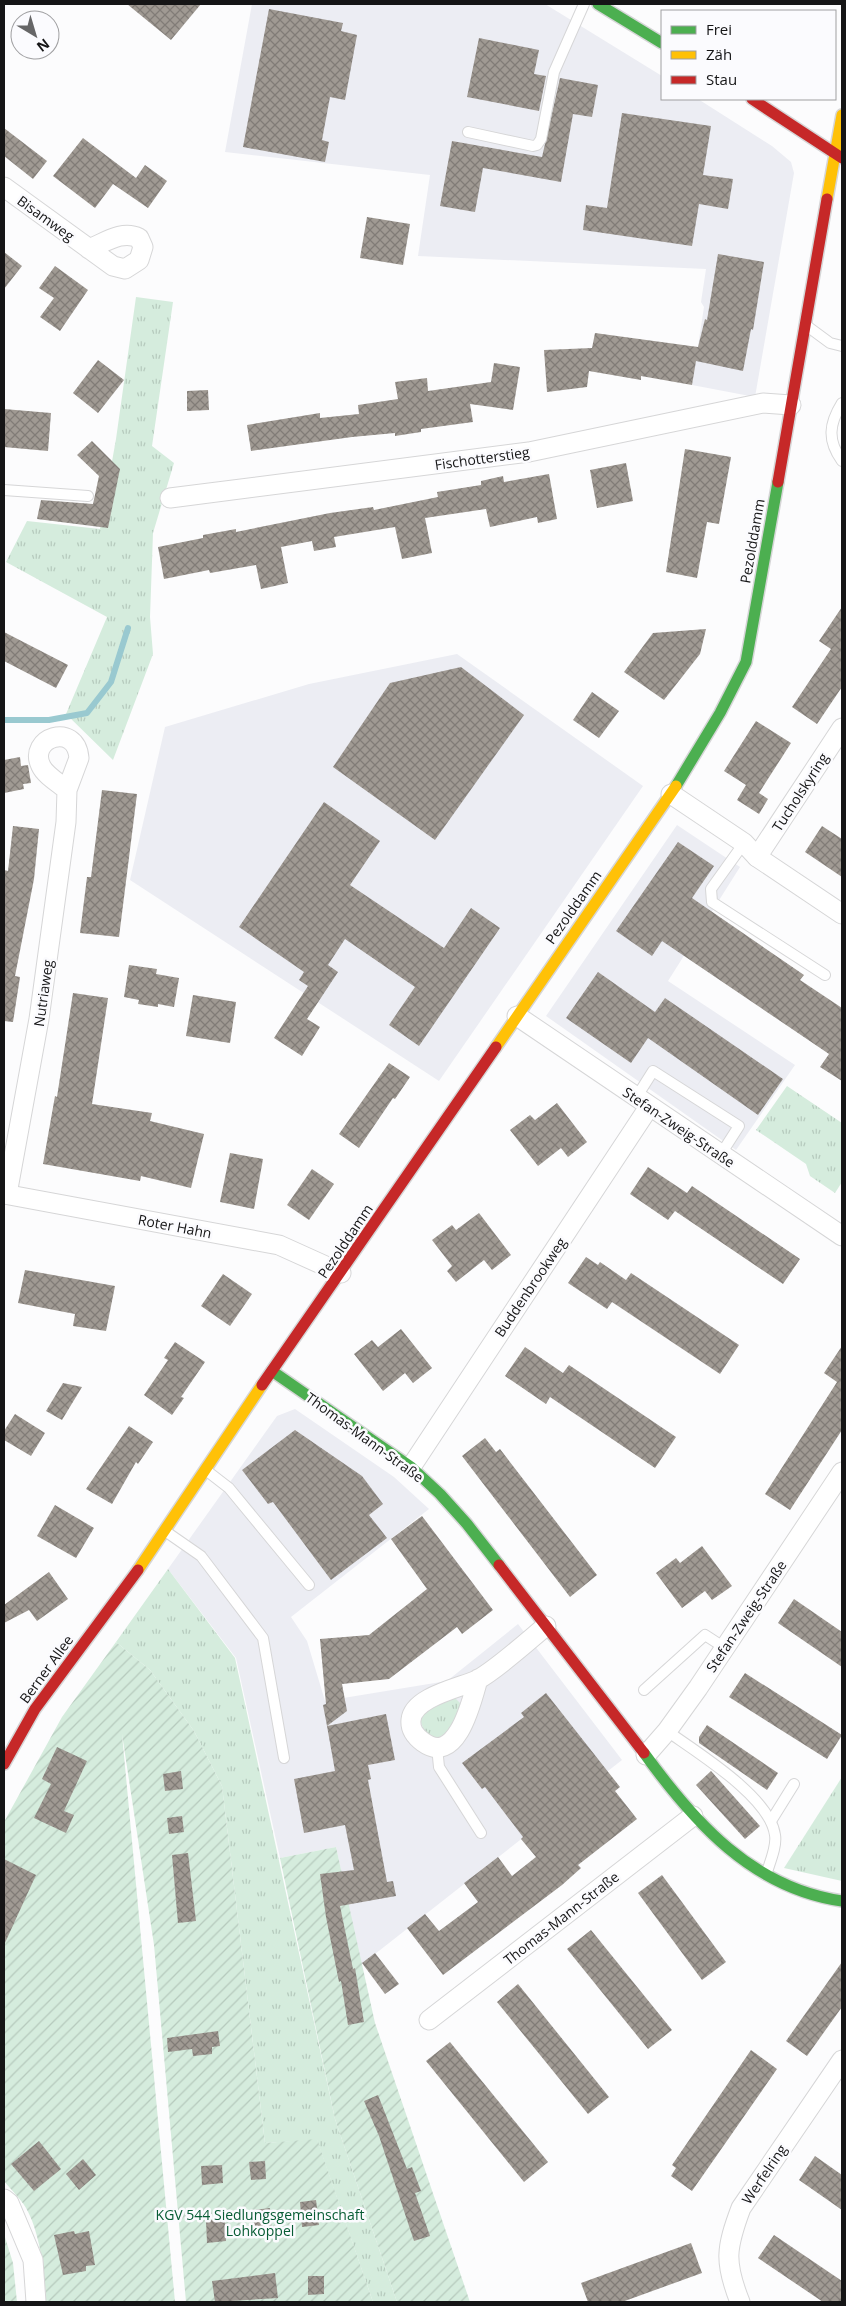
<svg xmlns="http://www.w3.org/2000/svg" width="846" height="2306" font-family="'Open Sans',sans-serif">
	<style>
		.built { fill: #ecedf3 }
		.grass { fill: url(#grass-tufts) }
		.garden { fill: url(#garden-furrows) }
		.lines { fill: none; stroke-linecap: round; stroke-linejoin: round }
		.stream { stroke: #99c9d0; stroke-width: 6 }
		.building { fill: url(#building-cross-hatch) }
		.lane-casing { stroke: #d6d6d7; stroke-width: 12 }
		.street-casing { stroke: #d6d6d7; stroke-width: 21 }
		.fast-casing { stroke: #d6d6d7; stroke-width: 14 }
		.slow-casing { stroke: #d6d6d7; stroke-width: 14 }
		.jam-casing { stroke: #d6d6d7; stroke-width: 14 }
		.lane { stroke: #fff; stroke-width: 10 }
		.street { stroke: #fff; stroke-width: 19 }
		.fast { stroke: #4caf50; stroke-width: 11 }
		.slow { stroke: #ffc107; stroke-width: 11 }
		.jam { stroke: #c62828; stroke-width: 11 }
		.labels { text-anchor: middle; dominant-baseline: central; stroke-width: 5; stroke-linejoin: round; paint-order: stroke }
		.street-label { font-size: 14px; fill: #151516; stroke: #fbfbfe }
		.park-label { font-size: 14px; fill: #075c34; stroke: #fbfbfe }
	</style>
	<defs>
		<pattern id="grass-tufts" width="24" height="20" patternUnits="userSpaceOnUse" patternTransform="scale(1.25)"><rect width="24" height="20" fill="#d5ecdd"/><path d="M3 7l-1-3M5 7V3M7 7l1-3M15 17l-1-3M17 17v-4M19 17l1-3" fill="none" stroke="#b6cabd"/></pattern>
		<pattern id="garden-furrows" width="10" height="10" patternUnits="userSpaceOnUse" patternTransform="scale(1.25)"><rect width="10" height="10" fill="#d5ecdd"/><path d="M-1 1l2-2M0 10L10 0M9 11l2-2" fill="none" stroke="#b6cabd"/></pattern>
		<pattern id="building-cross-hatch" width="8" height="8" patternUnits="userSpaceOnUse" patternTransform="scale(1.25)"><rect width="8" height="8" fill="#a09a93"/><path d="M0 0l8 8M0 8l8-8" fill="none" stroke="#817c77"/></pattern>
	</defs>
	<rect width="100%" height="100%" fill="#fcfcfd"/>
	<g class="built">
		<path d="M252,4H545L662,76V99H698L772,146L791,162L794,173L755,397L692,385L704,307L701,302L706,269L418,256L430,175L225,152Z"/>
		<path d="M457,654L643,786L439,1081L130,880L165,727L309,684Z"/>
		<path d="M677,825L740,867L668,981L795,1065L736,1150L546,1016Z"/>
		<path d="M295,1409L394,1477L429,1509L291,1617L307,1641L325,1701L447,1681L518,1624L622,1760L361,1965L336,1847L280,1858L236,1658L168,1569L277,1416Z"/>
	</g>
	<g class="grass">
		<path d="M136,297L173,302L152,446L174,463L153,533L150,617L153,654L113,760L66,714L107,617L6,562L27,521L100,529L116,439Z"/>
		<path d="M787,1086L842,1123V1182L835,1193L810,1176L806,1164L756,1130Z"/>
		<path d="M168,1569L235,1658L335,2119L397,2302H373L317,2140L265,2143L222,1786L194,1731L150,1670L116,1642Z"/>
		<path d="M455,1698L462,1705L448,1737L434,1740L424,1731L420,1719L427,1708Z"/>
		<path d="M842,1777V1881L784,1868Z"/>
	</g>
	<g class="garden">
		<path d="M116,1642L150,1670L194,1731L222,1786L265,2143L317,2139L373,2302H186L154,1945L122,1734L175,2302H46C45,2275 40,2232 26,2208C20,2198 11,2190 4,2181V1822L62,1717Z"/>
		<path d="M336,1847L375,2023L470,2302H397L335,2119L280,1858Z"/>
		<path d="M4,2234L13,2263L17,2302H4Z"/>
	</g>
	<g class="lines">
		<path class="stream" d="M4,720H49L87,713L111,682L128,628"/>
	</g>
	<g class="building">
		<path d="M127,4H201L171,40Z"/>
		<path d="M269,9L343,23L341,31L357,35L345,100L330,97L322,140L329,142L325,162L243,147Z"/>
		<path d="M479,38L539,50L534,74L546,76L539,111L467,97Z"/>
		<path d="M560,78L598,85L592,117L573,114L561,182L483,168L475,212L440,206L452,141L542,157Z"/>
		<path d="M622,113L711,126L703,175L733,179L728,209L699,204L692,246L583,230L586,205L607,208Z"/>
		<path d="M4,128L47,161L33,179L4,156Z"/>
		<path d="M83,138L136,178L145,165L167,181L148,208L113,184L95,208L53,176Z"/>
		<path d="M367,217L410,224L403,265L360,258Z"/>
		<path d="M4,252L22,266L4,289Z"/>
		<path d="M718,254L764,262L753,330L751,329L743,371L696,361L692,385L641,376V380L589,371L587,387L547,392L544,350L592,348L595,333L698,347L705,319L707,320Z"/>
		<path d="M55,266L88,290L60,331L40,317L54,298L39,288Z"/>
		<path d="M98,360L124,380L98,413L73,393Z"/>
		<path d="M494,363L520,367L513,410L470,404L473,422L421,429V432L395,436V433L352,437L251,451L247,425L320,413V418L359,414L358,405L398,399L395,382L427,378L428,391L491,382Z"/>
		<path d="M208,390L209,410L187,411V391Z"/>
		<path d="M4,409L51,413L48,451L4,447Z"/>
		<path d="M92,441L120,469L108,528L37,519L41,500L93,504L99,476L77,455Z"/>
		<path d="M685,449L731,457L719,524L707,522L697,578L666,572Z"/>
		<path d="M626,463L633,501L597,508L590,470Z"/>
		<path d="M549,474L557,519L538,523L537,517L490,527L486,509L425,518L432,553L402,559L395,527L334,537L336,547L314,551L312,541L281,547L288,583L261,589L256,565L210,573L209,570L164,579L158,547L203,538V535L236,529V532L330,513L373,507L374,510L438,497L437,492L481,485V481L503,476L504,482Z"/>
		<path d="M842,607V687L817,724L792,707L831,649L819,641Z"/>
		<path d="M706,629L700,654L664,700L624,672L653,633Z"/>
		<path d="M4,632L68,665L56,688L4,661Z"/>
		<path d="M461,667L524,715L435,840L333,767L390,683Z"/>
		<path d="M592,692L619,711L599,738L573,720Z"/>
		<path d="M756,721L791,743L759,793L768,799L759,814L737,800L746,785L724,771Z"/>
		<path d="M20,757L21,766L28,765L31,783L23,784L24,789L4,793V760Z"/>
		<path d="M102,790L137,794L119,937L80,933L87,877H91Z"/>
		<path d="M324,802L380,841L350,885L444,948L471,908L500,928L419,1046L389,1025L415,987L345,939L328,965L338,972L307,1019L320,1027L302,1056L274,1038L308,986L299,980L304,972L239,927Z"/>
		<path d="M13,826L39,829L34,879L15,976L20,977L13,1022L4,1021V870L8,871Z"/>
		<path d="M822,826L842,839V877L805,852Z"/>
		<path d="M678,842L714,866L692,898L804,975L800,980L842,1008V1081L820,1067L829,1054L662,941L652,956L616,931Z"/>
		<path d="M129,965L157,969L156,974L179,978L174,1007L158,1004V1007L138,1004L139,1000L124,997Z"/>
		<path d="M598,972L655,1012L665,998L783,1079L758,1115L648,1038L631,1063L566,1018Z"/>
		<path d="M73,993L108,998L92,1104L152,1113L150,1121L204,1134L191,1188L141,1176L140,1181L43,1164L55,1096L57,1097Z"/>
		<path d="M193,995L236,1002L230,1043L186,1036Z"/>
		<path d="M389,1063L410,1077L395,1099L393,1098L359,1148L339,1134Z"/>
		<path d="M557,1103L587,1142L568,1157L561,1148L538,1166L510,1130L530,1115L535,1120Z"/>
		<path d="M230,1153L263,1159L254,1209L220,1202Z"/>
		<path d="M648,1167L687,1193L692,1186L800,1259L783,1284L675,1211L668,1220L630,1194Z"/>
		<path d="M312,1169L334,1184L309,1220L287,1205Z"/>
		<path d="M479,1213L511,1255L492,1270L484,1260L456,1282L447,1271L452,1266L432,1240L452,1225L456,1230Z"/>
		<path d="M586,1257L598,1265L600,1262L626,1280L631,1273L739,1345L720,1374L612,1302L607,1309L568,1283Z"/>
		<path d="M25,1270L115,1286L106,1331L73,1326L75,1314L18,1303Z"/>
		<path d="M223,1274L252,1294L230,1326L201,1306Z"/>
		<path d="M401,1329L432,1368L413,1383L405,1373L383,1391L354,1354L372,1340L378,1347Z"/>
		<path d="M175,1342L205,1362L181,1397L184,1398L172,1415L144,1395L168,1360L164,1358Z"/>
		<path d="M842,1346V1430L790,1510L765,1494L837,1382L824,1373Z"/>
		<path d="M525,1347L563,1373L569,1365L676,1437L655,1468L550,1397L546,1404L505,1376Z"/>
		<path d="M63,1383L82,1387L62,1420L46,1411Z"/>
		<path d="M15,1414L45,1433L31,1456L4,1440V1431Z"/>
		<path d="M129,1426L153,1442L138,1464L136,1462L112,1504L86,1489Z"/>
		<path d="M295,1430L362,1476L383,1504L369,1515L387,1538L331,1580L273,1502L268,1504L242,1470Z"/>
		<path d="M485,1438L496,1452L500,1449L597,1575L570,1597L462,1456Z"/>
		<path d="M55,1505L94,1528L76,1558L37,1536Z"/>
		<path d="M422,1516L493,1610L462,1634L457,1627L389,1679L342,1684L347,1711L327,1726L323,1705L326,1704L320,1639L369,1635L427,1589L391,1539Z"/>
		<path d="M702,1546L732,1586L712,1600L705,1591L682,1608L656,1573L676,1558L680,1563Z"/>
		<path d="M49,1572L68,1599L37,1621L29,1610L4,1623V1605Z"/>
		<path d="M794,1599L842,1632V1667L778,1623Z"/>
		<path d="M745,1673L842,1735L827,1759L729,1697Z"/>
		<path d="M546,1693L620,1787L615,1791L637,1819L578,1865L581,1868L562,1885L443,1975L407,1928L425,1914L439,1931L478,1902L464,1883L476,1874L498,1857L512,1876L536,1857L521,1839L523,1837L485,1787L482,1789L462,1763L524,1717L521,1713Z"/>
		<path d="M386,1714L395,1760L368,1765L371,1779L368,1780L387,1882L393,1881L396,1896L340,1906L353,1969L355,1968L364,2022L348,2025L341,1981L339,1982L326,1917L320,1874L354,1870L345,1825L304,1833L294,1779L335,1771L327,1726Z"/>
		<path d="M707,1725L778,1773L767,1790L699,1743V1737Z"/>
		<path d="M57,1747L87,1761L64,1811L74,1815L66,1833L34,1818L51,1784L42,1779Z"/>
		<path d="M181,1771L183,1789L165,1791L163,1774Z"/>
		<path d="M711,1771L760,1826L745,1839L696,1785Z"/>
		<path d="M182,1816L184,1832L169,1834L167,1818Z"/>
		<path d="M188,1853L196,1921L178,1923L172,1855Z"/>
		<path d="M4,1859L36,1875L4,1945Z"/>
		<path d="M662,1875L726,1962L702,1980L638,1893Z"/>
		<path d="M591,1930L672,2030L648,2049L567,1949Z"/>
		<path d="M375,1953L399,1984L385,1994L362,1963Z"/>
		<path d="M842,1962V2007L807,2056L786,2041Z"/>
		<path d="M518,1984L609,2097L588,2114L497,2002Z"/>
		<path d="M218,2031L220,2046L212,2047V2054L193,2056L192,2049L168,2052L167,2038Z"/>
		<path d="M450,2042L548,2162L524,2182L426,2061Z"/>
		<path d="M751,2050L777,2069L692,2191L671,2176L676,2168L672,2165Z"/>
		<path d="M378,2095L407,2169L412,2167L421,2191L415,2193L430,2236L414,2241L379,2136L364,2101Z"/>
		<path d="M39,2141L61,2169L34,2191L11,2164Z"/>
		<path d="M815,2156L842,2175V2210L799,2180Z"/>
		<path d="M83,2159L96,2175L79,2190L66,2174Z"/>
		<path d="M265,2161L266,2179L251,2180L249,2162Z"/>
		<path d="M222,2165L223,2183L202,2185L201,2166Z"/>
		<path d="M316,2200L319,2225L302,2227L300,2202Z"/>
		<path d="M270,2208L272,2233L255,2235L253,2210Z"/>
		<path d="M225,2219L226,2241L207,2243L206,2220Z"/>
		<path d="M74,2231L75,2234L89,2231L95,2265L86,2266V2271L63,2275L54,2235Z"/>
		<path d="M774,2235L842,2281V2302H823L758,2258Z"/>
		<path d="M691,2243L702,2273L622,2302H588L581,2283Z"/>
		<path d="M275,2273L278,2298L215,2302L212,2281Z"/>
		<path d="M308,2276H324V2294L308,2295Z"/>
	</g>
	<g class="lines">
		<defs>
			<g id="lane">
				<path d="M468,132L533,146L537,145L541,139L554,72L584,4"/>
				<path d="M807,326L830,343L842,346"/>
				<path d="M842,403C829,424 827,440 842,461"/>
				<path d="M4,490L88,496"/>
				<path d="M744,843L711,889L712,902L825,975"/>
				<path d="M636,1098L653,1071L739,1126L721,1154"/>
				<path d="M207,1471L229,1488L309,1585"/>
				<path d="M165,1531L201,1556L263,1638L284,1758"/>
				<path d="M644,1690L705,1635L725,1648"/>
				<path d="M667,1731C698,1753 770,1797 775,1835C777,1846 770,1862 767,1872"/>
				<path d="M437,1747L439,1767L481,1833"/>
				<path d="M771,1821L794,1784"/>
			</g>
			<g id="street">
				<path d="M4,187L113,266L125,269L139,260L143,247L139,238C122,230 106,242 89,249"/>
				<path d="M170,498L529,452L763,403L791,405"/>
				<path d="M671,794L744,843L757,857L842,914"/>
				<path d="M757,857L842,728"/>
				<path d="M517,1016L842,1236"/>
				<path d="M4,1194L279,1245L341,1273"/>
				<path d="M7,1194L39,1019L66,822L67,790L79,758C76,721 27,738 41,766C45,775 59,783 67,790"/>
				<path d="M411,1467L649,1107"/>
				<path d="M478,1679C472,1700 457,1767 423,1742C415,1736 410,1730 411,1720C413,1697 459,1688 477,1680C496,1670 528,1641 546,1626"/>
				<path d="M646,1755L667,1731L698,1688L842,1472"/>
				<path d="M429,2020L693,1816"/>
				<path d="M4,2199L9,2203L33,2260L36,2302"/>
				<path d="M740,2302C724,2262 726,2248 741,2208L842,2060"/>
			</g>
			<g id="fast">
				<path d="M598,4L662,43"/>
				<path d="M676,786L720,713L746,662L778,482"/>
				<path d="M272,1371L411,1467L440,1494L467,1524L499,1565"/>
				<path d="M644,1753C694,1822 752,1888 842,1901"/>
			</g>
			<g id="slow">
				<path d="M827,199L842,115"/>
				<path d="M496,1047L676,786"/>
				<path d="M138,1570L262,1385"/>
			</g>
			<g id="jam">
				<path d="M752,99L842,158"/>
				<path d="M778,482L827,199"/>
				<path d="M262,1385L496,1047"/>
				<path d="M499,1565L644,1753"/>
				<path d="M4,1764L35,1709L138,1570"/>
			</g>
		</defs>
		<use href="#lane" class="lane-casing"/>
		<use href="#street" class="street-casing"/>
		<use href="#fast" class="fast-casing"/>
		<use href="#slow" class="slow-casing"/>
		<use href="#jam" class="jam-casing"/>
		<use href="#lane" class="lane"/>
		<use href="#street" class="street"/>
		<use href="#fast" class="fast"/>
		<use href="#slow" class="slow"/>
		<use href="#jam" class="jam"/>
	</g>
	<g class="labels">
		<g class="street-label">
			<text transform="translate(46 218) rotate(36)">Bisamweg</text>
			<text transform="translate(482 458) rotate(-8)">Fischotterstieg</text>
			<text transform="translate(752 541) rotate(-80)">Pezolddamm</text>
			<text transform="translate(800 792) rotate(-57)">Tucholskyring</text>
			<text transform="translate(573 907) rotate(-55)">Pezolddamm</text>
			<text transform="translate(43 993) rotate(-82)">Nutriaweg</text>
			<text transform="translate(679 1127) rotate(34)">Stefan-Zweig-Straße</text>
			<text transform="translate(175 1226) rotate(11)">Roter Hahn</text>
			<text transform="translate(345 1241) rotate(-56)">Pezolddamm</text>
			<text transform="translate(530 1287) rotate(-56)">Buddenbrookweg</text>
			<text transform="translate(365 1437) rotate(36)">Thomas-Mann-Straße</text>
			<text transform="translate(746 1616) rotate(-56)">Stefan-Zweig-Straße</text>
			<text transform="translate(46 1669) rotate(-54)">Berner Allee</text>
			<text transform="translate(561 1918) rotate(-38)">Thomas-Mann-Straße</text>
			<text transform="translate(764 2174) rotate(-56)">Werfelring</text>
		</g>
		<g class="park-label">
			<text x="260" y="2214">KGV 544 Siedlungsgemeinschaft<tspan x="260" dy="16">Lohkoppel</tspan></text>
		</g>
	</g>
	<rect width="846" height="2306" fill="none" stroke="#151516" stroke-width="10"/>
	<rect x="661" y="10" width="175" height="90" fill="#fbfbfe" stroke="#9f9fa1"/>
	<rect x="671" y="26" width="25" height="8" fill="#4caf50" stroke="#9f9fa1"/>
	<text x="706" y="35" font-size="15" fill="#151516">Frei</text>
	<rect x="671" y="51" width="25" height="8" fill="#ffc107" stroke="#9f9fa1"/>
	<text x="706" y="60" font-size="15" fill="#151516">Zäh</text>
	<rect x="671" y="76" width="25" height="8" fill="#c62828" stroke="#9f9fa1"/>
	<text x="706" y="85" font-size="15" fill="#151516">Stau</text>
	<g transform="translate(35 35) rotate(142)"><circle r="24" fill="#fbfbfe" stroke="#9f9fa1"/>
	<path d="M0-4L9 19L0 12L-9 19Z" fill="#666667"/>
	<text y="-8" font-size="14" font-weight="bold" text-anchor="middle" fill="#151516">N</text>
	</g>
</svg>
